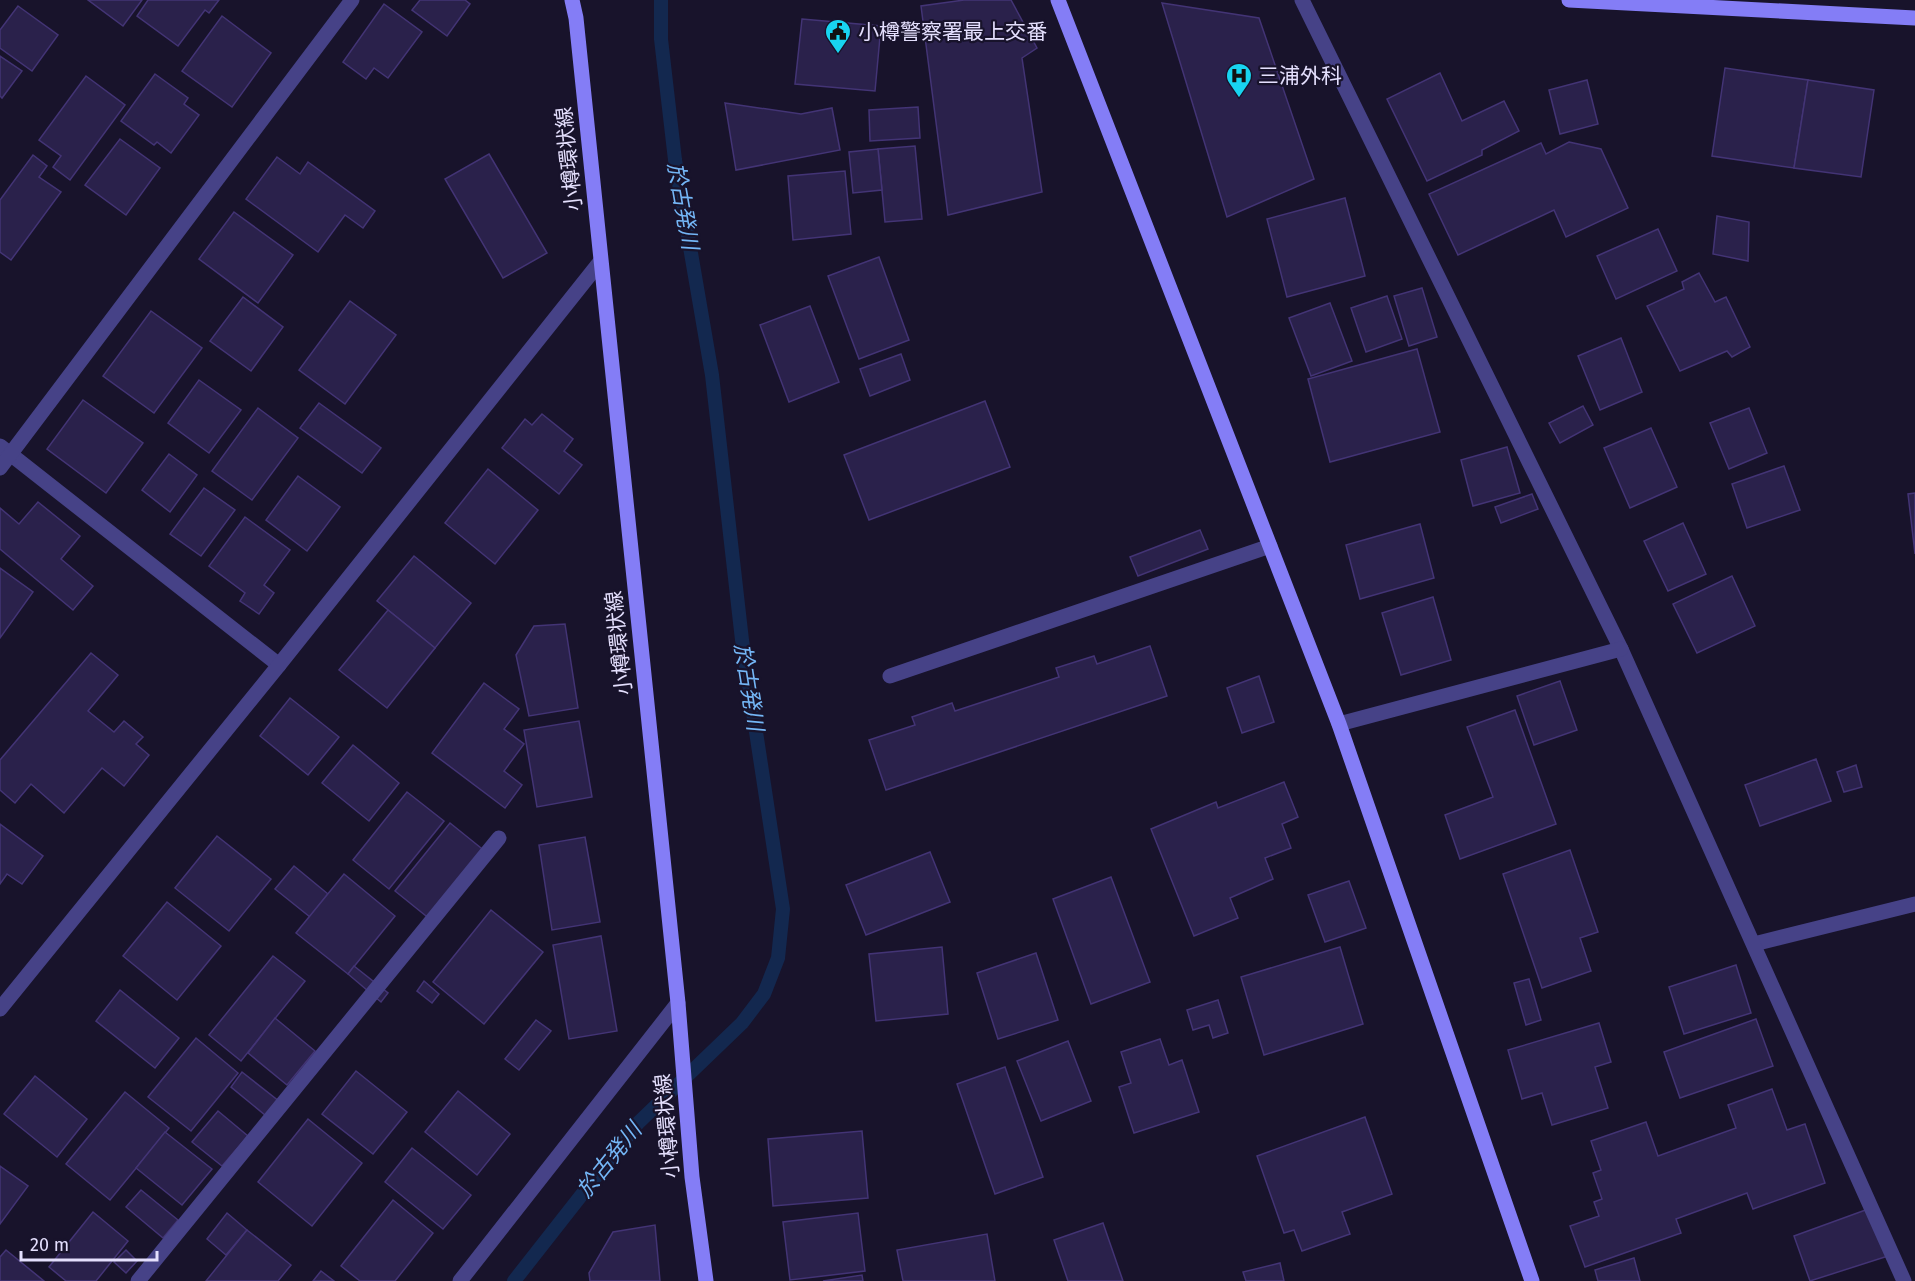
<svg xmlns="http://www.w3.org/2000/svg" width="1915" height="1281" font-family="'Fira Sans','Noto Sans JP',sans-serif">
	<style>
		.lines { fill: none; stroke-linecap: round; stroke-linejoin: round }
		.stream { stroke: #13284f; stroke-width: 14 }
		.building { fill: #2a214b; stroke: #433475; stroke-width: 1.5 }
		.lane { stroke: #464287; stroke-width: 15 }
		.street { stroke: #464287; stroke-width: 15 }
		.secondary { stroke: #847df6; stroke-width: 15 }
		.labels { text-anchor: middle; dominant-baseline: central; stroke-width: 4.5; stroke-linejoin: round; paint-order: stroke }
		.poi-label { font-size: 21px; fill: #e4dffd; stroke: #18132b; text-anchor: start }
		.street-label { font-size: 21px; fill: #e4dffd; stroke: #18132b }
		.water-label { font-size: 22px; font-style: italic; fill: #74b6f6; stroke: #18132b }
	</style>
	<rect width="100%" height="100%" fill="#18132b"/>
	<g class="lines">
		<path class="stream" d="M514,1281L638,1123L742,1023L764,994L778,958L783,909L742,640L712,375L675,160L661,39V0"/>
	</g>
	<g class="building">
		<path d="M88,0H142L123,26Z"/>
		<path d="M148,0H219L209,13L205,10L178,46L137,16Z"/>
		<path d="M420,0H465L470,4L447,36L412,10Z"/>
		<path d="M964,0H1011L1037,48L1022,58L1042,192L948,215L921,6Z"/>
		<path d="M1162,3L1259,18L1314,179L1227,217Z"/>
		<path d="M384,4L422,32L388,78L374,68L366,79L343,62Z"/>
		<path d="M18,6L58,35L32,71L0,48V30Z"/>
		<path d="M222,16L271,53L232,107L182,71Z"/>
		<path d="M802,19L881,26L875,91L795,84Z"/>
		<path d="M0,56L22,71L2,98L0,96Z"/>
		<path d="M1725,68L1808,80L1794,168L1712,156Z"/>
		<path d="M1440,73L1462,121L1504,101L1519,131L1482,150V155L1427,181L1387,99Z"/>
		<path d="M155,74L188,98L184,104L199,115L171,153L157,142L154,145L121,121Z"/>
		<path d="M86,76L125,105L70,180L53,167L61,156L39,140Z"/>
		<path d="M1587,80L1598,124L1560,134L1549,90Z"/>
		<path d="M1808,80L1874,90L1861,177L1794,168Z"/>
		<path d="M725,103L801,114L832,108L840,150L736,170Z"/>
		<path d="M918,107L920,138L870,141L869,110Z"/>
		<path d="M120,139L160,168L126,215L85,185Z"/>
		<path d="M1569,142L1601,149L1628,208L1566,237L1554,210L1458,255L1429,194L1541,143L1546,154Z"/>
		<path d="M915,146L922,219L885,222L878,149Z"/>
		<path d="M878,149L882,190L853,193L849,152Z"/>
		<path d="M489,154L547,253L503,278L445,179Z"/>
		<path d="M33,155L47,166L39,177L61,192L11,260L0,252V200Z"/>
		<path d="M277,157L300,174L308,162L375,211L363,228L345,215L318,252L246,199Z"/>
		<path d="M845,171L851,234L793,240L788,176Z"/>
		<path d="M1345,198L1365,276L1287,297L1267,219Z"/>
		<path d="M234,212L293,255L258,303L199,259Z"/>
		<path d="M1717,216L1749,222L1748,261L1713,254Z"/>
		<path d="M1658,229L1677,271L1616,299L1597,256Z"/>
		<path d="M879,257L909,340L859,359L828,276Z"/>
		<path d="M1699,273L1715,302L1726,297L1750,347L1732,357L1727,351L1680,371L1647,306L1684,289L1682,282Z"/>
		<path d="M1422,288L1437,337L1409,346L1394,296Z"/>
		<path d="M1387,296L1402,339L1366,352L1351,308Z"/>
		<path d="M243,297L283,327L251,371L210,341Z"/>
		<path d="M350,301L396,335L345,404L299,370Z"/>
		<path d="M1330,303L1352,361L1311,376L1289,318Z"/>
		<path d="M810,306L839,382L789,402L760,325Z"/>
		<path d="M151,311L202,348L154,413L103,376Z"/>
		<path d="M1621,338L1642,392L1600,410L1578,356Z"/>
		<path d="M1417,349L1440,432L1330,462L1308,379Z"/>
		<path d="M901,354L910,380L870,396L860,369Z"/>
		<path d="M199,380L241,410L209,453L168,423Z"/>
		<path d="M83,400L143,443L106,493L47,449Z"/>
		<path d="M985,401L1010,467L869,520L844,455Z"/>
		<path d="M319,403L381,448L362,473L300,428Z"/>
		<path d="M1583,406L1593,425L1560,443L1549,423Z"/>
		<path d="M258,408L298,438L252,500L212,471Z"/>
		<path d="M1749,408L1767,453L1729,469L1710,423Z"/>
		<path d="M542,414L573,439L564,451L582,465L559,494L502,448L525,419L532,425Z"/>
		<path d="M1651,428L1677,487L1630,508L1604,448Z"/>
		<path d="M1507,447L1520,493L1473,506L1461,460Z"/>
		<path d="M169,454L197,475L170,512L142,490Z"/>
		<path d="M1784,466L1800,510L1747,528L1732,484Z"/>
		<path d="M488,469L538,510L495,564L445,523Z"/>
		<path d="M298,476L340,507L307,551L266,520Z"/>
		<path d="M204,488L235,510L201,556L170,534Z"/>
		<path d="M1915,493V554L1908,494Z"/>
		<path d="M1532,494L1538,509L1501,523L1495,507Z"/>
		<path d="M38,502L80,536L61,559L93,586L73,610L0,549V508L19,524Z"/>
		<path d="M245,517L290,550L264,585L274,593L259,614L240,601L245,593L209,566Z"/>
		<path d="M1683,523L1706,574L1668,591L1644,541Z"/>
		<path d="M1420,524L1434,578L1360,599L1346,545Z"/>
		<path d="M1200,530L1208,549L1138,576L1130,557Z"/>
		<path d="M414,556L471,603L435,648L377,601Z"/>
		<path d="M0,568L33,592L0,638Z"/>
		<path d="M1732,576L1755,626L1697,653L1673,604Z"/>
		<path d="M1433,597L1451,660L1401,675L1382,613Z"/>
		<path d="M388,610L435,648L387,708L339,670Z"/>
		<path d="M565,624L578,708L529,716L516,655L534,626Z"/>
		<path d="M1150,646L1167,696L886,790L869,740L915,725L912,717L952,703L955,711L1059,677L1056,668L1094,656L1097,664Z"/>
		<path d="M91,653L118,675L88,711L114,732L124,721L143,737L136,744L149,755L124,786L102,768L64,813L31,784L15,803L0,790V760Z"/>
		<path d="M1259,676L1274,722L1242,733L1227,688Z"/>
		<path d="M1560,681L1577,730L1534,745L1517,696Z"/>
		<path d="M484,683L519,709L504,729L524,744L504,771L522,785L505,808L432,753Z"/>
		<path d="M290,698L339,737L308,775L260,736Z"/>
		<path d="M1515,710L1556,824L1460,859L1445,815L1493,797L1467,727Z"/>
		<path d="M579,721L592,797L537,807L524,730Z"/>
		<path d="M353,745L399,783L369,821L322,783Z"/>
		<path d="M1816,759L1831,801L1760,826L1745,785Z"/>
		<path d="M1856,765L1862,787L1844,792L1837,772Z"/>
		<path d="M1284,782L1298,817L1282,824L1291,848L1265,858L1273,879L1230,898L1238,918L1194,936L1151,829L1216,802L1218,808Z"/>
		<path d="M407,792L444,821L389,889L353,860Z"/>
		<path d="M450,823L491,856L436,924L395,891Z"/>
		<path d="M0,824L43,856L22,884L7,874L0,884Z"/>
		<path d="M217,836L271,879L229,931L175,888Z"/>
		<path d="M585,837L600,922L552,930L539,845Z"/>
		<path d="M1570,850L1598,932L1580,938L1591,971L1542,988L1503,874Z"/>
		<path d="M930,852L950,902L866,935L846,885Z"/>
		<path d="M294,866L328,894L310,917L275,889Z"/>
		<path d="M344,874L395,916L348,974L296,933Z"/>
		<path d="M1111,877L1150,982L1091,1004L1053,899Z"/>
		<path d="M1349,881L1366,928L1325,942L1308,895Z"/>
		<path d="M167,902L221,946L177,1000L123,956Z"/>
		<path d="M491,910L543,952L484,1024L433,982Z"/>
		<path d="M601,936L617,1031L569,1039L553,945Z"/>
		<path d="M942,947L948,1014L876,1021L869,954Z"/>
		<path d="M1340,947L1363,1024L1264,1055L1241,977Z"/>
		<path d="M1036,953L1058,1020L998,1039L977,973Z"/>
		<path d="M273,956L305,981L241,1061L209,1035Z"/>
		<path d="M1736,965L1751,1013L1684,1034L1669,987Z"/>
		<path d="M354,966L388,993L381,1002L348,974Z"/>
		<path d="M1529,979L1541,1020L1526,1025L1514,983Z"/>
		<path d="M424,981L439,994L432,1003L417,991Z"/>
		<path d="M120,990L179,1038L155,1068L96,1021Z"/>
		<path d="M1218,1000L1228,1033L1213,1038L1209,1025L1193,1030L1187,1010Z"/>
		<path d="M275,1018L315,1051L287,1085L248,1053Z"/>
		<path d="M1756,1019L1773,1066L1680,1098L1664,1052Z"/>
		<path d="M536,1020L551,1031L519,1070L505,1059Z"/>
		<path d="M1599,1023L1611,1062L1595,1067L1608,1108L1552,1125L1542,1093L1522,1099L1508,1050Z"/>
		<path d="M196,1038L238,1073L191,1131L148,1097Z"/>
		<path d="M1160,1039L1169,1065L1182,1060L1199,1112L1134,1133L1119,1087L1131,1083L1121,1052Z"/>
		<path d="M1068,1041L1091,1101L1041,1121L1017,1061Z"/>
		<path d="M1005,1067L1043,1177L995,1194L957,1084Z"/>
		<path d="M356,1071L407,1112L373,1154L322,1114Z"/>
		<path d="M242,1072L284,1105L271,1120L231,1087Z"/>
		<path d="M35,1076L87,1119L57,1157L4,1114Z"/>
		<path d="M1772,1089L1787,1130L1805,1124L1825,1183L1753,1209L1747,1193L1676,1219L1681,1233L1585,1267L1570,1226L1599,1216L1594,1202L1602,1199L1593,1173L1601,1170L1591,1141L1646,1122L1658,1156L1736,1128L1728,1105Z"/>
		<path d="M458,1091L510,1134L477,1175L425,1132Z"/>
		<path d="M125,1092L169,1128L110,1200L66,1164Z"/>
		<path d="M218,1111L248,1136L222,1166L192,1142Z"/>
		<path d="M1365,1117L1392,1194L1342,1212L1350,1234L1302,1251L1294,1230L1284,1233L1257,1156Z"/>
		<path d="M308,1119L362,1163L312,1226L258,1182Z"/>
		<path d="M862,1131L868,1198L773,1206L768,1139Z"/>
		<path d="M165,1132L212,1169L182,1205L136,1168Z"/>
		<path d="M412,1148L471,1195L443,1229L385,1182Z"/>
		<path d="M0,1166L28,1186L0,1224Z"/>
		<path d="M141,1190L178,1220L163,1238L126,1207Z"/>
		<path d="M393,1200L433,1233L395,1281H360L341,1266Z"/>
		<path d="M1871,1208L1888,1256L1810,1281L1794,1236Z"/>
		<path d="M93,1212L128,1241L96,1281H66L49,1267Z"/>
		<path d="M227,1213L247,1230L226,1255L207,1239Z"/>
		<path d="M858,1213L865,1271L790,1280L783,1222Z"/>
		<path d="M1103,1223L1123,1281H1068L1054,1240Z"/>
		<path d="M655,1225L660,1281H590L589,1273L613,1232Z"/>
		<path d="M247,1230L291,1265L278,1281H206Z"/>
		<path d="M987,1234L995,1281H903L897,1250Z"/>
		<path d="M6,1250L44,1281H0V1257Z"/>
		<path d="M126,1250L137,1261L126,1273L114,1262Z"/>
		<path d="M1634,1258L1640,1281H1598L1595,1270Z"/>
		<path d="M1280,1263L1284,1281H1246L1243,1272Z"/>
		<path d="M321,1271L334,1281H313Z"/>
		<path d="M862,1275L863,1281H823Z"/>
	</g>
	<g class="lines">
		<g class="lane">
			<path d="M890,676L1270,546"/>
			<path d="M1754,944L1915,904"/>
			<path d="M138,1281L499,838"/>
		</g>
		<g class="street">
			<path d="M1302,0L1621,649L1904,1281"/>
			<path d="M0,446L279,665"/>
			<path d="M0,468L352,0"/>
			<path d="M1339,724L1621,649"/>
			<path d="M0,1009L279,665L600,262"/>
			<path d="M460,1281L678,1003"/>
		</g>
		<g class="secondary">
			<path d="M572,0L576,18L678,1003L692,1177L706,1281"/>
			<path d="M1058,0L1339,724L1532,1281"/>
			<path d="M1569,0L1915,18"/>
		</g>
	</g>
	<defs>
		<symbol id="civic-pin" viewBox="-11 -11 22 30"><path d="M0 17L-7.5 6A9.5 9.5 0 1 1 7.5 6Z" fill="#18d4f0" stroke="#18132b"/><path d="M-.6-6.5H3V-4.5H.6V-3L4-1V1h2V6H-6V1h2V-1L-.6-3ZM-1.2 2.5V6h2.4V2.5Z" fill="#111"/></symbol>
		<symbol id="hospital-pin" viewBox="-11 -11 22 30"><path d="M0 17L-7.5 6A9.5 9.5 0 1 1 7.5 6Z" fill="#18d4f0" stroke="#18132b"/><path d="M-5-5h3v3.5h4V-5h3V5h-3V1.5h-4V5h-3Z" fill="#111"/></symbol>
	</defs>
	<g fill-rule="evenodd">
		<use href="#civic-pin" x="823" y="17" width="30" height="40"/>
		<use href="#hospital-pin" x="1224" y="61" width="30" height="40"/>
	</g>
	<g class="labels">
		<g class="poi-label">
			<text x="858" y="32">小樽警察署最上交番</text>
			<text x="1258" y="76">三浦外科</text>
		</g>
		<g class="street-label">
			<text transform="translate(569 159) rotate(-96)">小樽環状線</text>
			<text transform="translate(619 643) rotate(-96)">小樽環状線</text>
			<text transform="translate(667 1126) rotate(-95)">小樽環状線</text>
		</g>
		<g class="water-label">
			<text transform="translate(683 206) rotate(80)">於古発川</text>
			<text transform="translate(749 687) rotate(81)">於古発川</text>
			<text transform="translate(609 1160) rotate(-51)">於古発川</text>
		</g>
	</g>
	<path d="M21 1251v9h136v-9" fill="none" stroke="#e4dffd" stroke-width="3"/>
	<text x="30" y="1251" font-size="18" fill="#e4dffd" stroke="#18132b" stroke-width="4.5" paint-order="stroke">20 m</text>
</svg>
